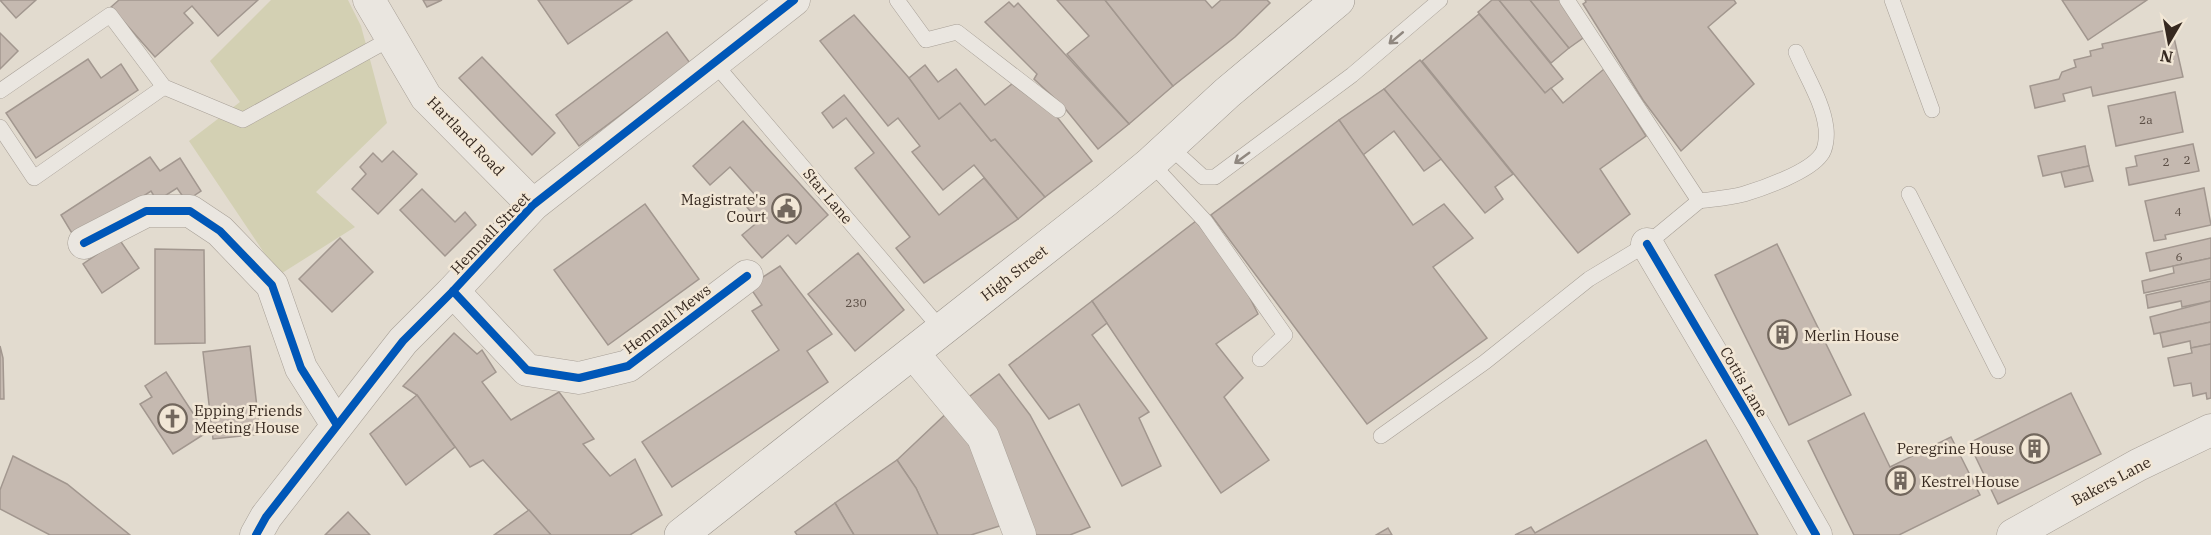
<svg xmlns="http://www.w3.org/2000/svg" width="2211" height="535" font-family="'IBM Plex Serif',serif">
	<style>
		.green { fill: #d3d0b3 }
		.building { fill: #c5b9b0; stroke: #a2978f; stroke-width: 1.5 }
		.lines { fill: none; stroke-linecap: round; stroke-linejoin: round }
		.lane-casing { stroke: #a8a097; stroke-width: 16 }
		.street-casing { stroke: #a8a097; stroke-width: 33 }
		.secondary-casing { stroke: #979088; stroke-width: 34 }
		.lane { stroke: #eae6e0; stroke-width: 15 }
		.street { stroke: #eae6e0; stroke-width: 32 }
		.secondary { stroke: #eae6e0; stroke-width: 33 }
		.cycleway-casing { stroke: #f2e7d6; stroke-width: 11 }
		.cycleway { stroke: #0057b8; stroke-width: 8 }
		.oneway { stroke: #908880 }
		.labels { text-anchor: middle; dominant-baseline: central; stroke-width: 5; stroke-linejoin: round; paint-order: stroke }
		.number-label { font-size: 12px; fill: #5a4d44 }
		.street-label { font-size: 15px; fill: #362920; stroke: #f2e7d6 }
		.poi-label { font-size: 15px; fill: #362920; stroke: #f2e7d6; text-anchor: start }
	</style>
	<rect width="100%" height="100%" fill="#e2dbcf"/>
	<path class="green" d="M271,0H348L361,26L387,123L316,192L355,227L279,275L189,141L240,102L210,61Z"/>
	<g class="building">
		<path d="M0,0H36L16,18Z"/>
		<path d="M119,0H258L218,36L192,6L184,13L193,23L155,57L111,7Z"/>
		<path d="M423,0H442L427,7Z"/>
		<path d="M538,0H632L568,44Z"/>
		<path d="M1057,0H1105L1173,86L1129,124L1067,54L1089,36Z"/>
		<path d="M1105,0H1205L1212,8L1221,0H1267L1270,3L1235,37L1173,86Z"/>
		<path d="M1492,0H1499L1563,79L1545,93L1478,12Z"/>
		<path d="M1499,0H1530L1569,48L1551,63Z"/>
		<path d="M1530,0H1560L1583,38L1569,48Z"/>
		<path d="M1585,0H1734L1736,3L1708,27L1754,84L1681,151L1643,100L1583,4L1586,2Z"/>
		<path d="M2062,0H2147L2088,40Z"/>
		<path d="M1009,2L1014,7L1018,3L1129,124L1098,149L1063,106L1034,79L1037,74L985,22Z"/>
		<path d="M1479,14L1545,93L1551,88L1563,103L1604,69L1646,136L1600,169L1630,214L1578,253L1422,61Z"/>
		<path d="M854,15L909,78L939,119L960,103L991,141L995,139L1045,197L1018,219L974,165L943,190L912,152L920,146L898,118L888,126L820,41Z"/>
		<path d="M2172,29L2183,77L2093,96L2091,87L2063,94L2065,101L2035,108L2030,86L2059,79L2062,72L2076,67L2074,60L2091,56L2090,51L2103,48L2102,44Z"/>
		<path d="M667,32L690,63L579,146L556,115Z"/>
		<path d="M0,33L18,51L0,69Z"/>
		<path d="M482,57L555,133L532,155L459,78Z"/>
		<path d="M88,59L101,78L121,64L138,90L36,158L6,113Z"/>
		<path d="M1420,60L1513,174L1495,187L1503,199L1485,213L1384,89Z"/>
		<path d="M925,65L938,82L956,69L985,105L1012,84L1057,117L1092,161L1045,197L995,139L991,141L960,103L939,119L909,78Z"/>
		<path d="M1384,89L1441,159L1424,171L1394,131L1363,155L1339,120Z"/>
		<path d="M2175,92L2183,132L2116,146L2108,106Z"/>
		<path d="M844,95L939,215L984,178L1018,219L924,283L896,248L910,237L855,168L874,153L846,118L833,128L822,113Z"/>
		<path d="M1339,120L1413,225L1444,204L1473,238L1433,267L1487,338L1367,424L1211,215Z"/>
		<path d="M743,121L828,215L796,244L788,235L762,258L742,235L759,221L745,205L756,196L730,167L710,185L693,166Z"/>
		<path d="M2193,144L2199,171L2129,185L2126,168L2137,166L2135,156Z"/>
		<path d="M2085,146L2089,166L2043,176L2038,156Z"/>
		<path d="M393,151L417,174L378,214L352,189L366,174L360,167L373,153L382,162Z"/>
		<path d="M150,157L160,171L180,158L201,191L186,201L177,188L157,201L151,191L76,240L61,215Z"/>
		<path d="M2089,166L2093,181L2065,187L2061,172Z"/>
		<path d="M2204,188L2211,225L2165,235L2166,239L2154,241L2145,201Z"/>
		<path d="M422,189L455,222L465,212L476,225L445,256L400,210Z"/>
		<path d="M645,204L699,279L608,345L554,270Z"/>
		<path d="M1196,221L1241,280L1258,314L1216,344L1243,378L1224,397L1269,460L1221,493L1092,301Z"/>
		<path d="M340,238L373,272L332,312L299,279Z"/>
		<path d="M2211,238V258L2150,271L2146,253Z"/>
		<path d="M119,239L139,268L102,293L83,264Z"/>
		<path d="M1777,244L1851,395L1789,425L1715,275Z"/>
		<path d="M155,249L204,250L205,343L155,344Z"/>
		<path d="M858,253L904,310L855,351L808,294Z"/>
		<path d="M2211,258V279L2144,293L2142,281L2174,273L2173,266Z"/>
		<path d="M780,266L832,334L807,351L828,382L672,487L642,442L779,350L752,311L762,305L749,286Z"/>
		<path d="M2211,281V301L2182,307L2181,301L2148,308L2146,295Z"/>
		<path d="M1092,301L1107,323L1092,335L1149,412L1139,418L1161,466L1122,486L1079,404L1049,419L1009,365Z"/>
		<path d="M2211,301V322L2154,334L2150,317Z"/>
		<path d="M2211,322V344L2191,348L2190,341L2163,347L2160,333Z"/>
		<path d="M454,333L477,354L482,350L496,372L482,382L511,420L559,392L594,439L583,444L610,476L635,459L662,515L630,535H551L483,460L470,467L417,395L403,386Z"/>
		<path d="M2211,344V398L2207,399L2206,393L2193,396L2191,383L2174,386L2168,358L2192,353L2191,348Z"/>
		<path d="M0,346L3,358L4,399H0Z"/>
		<path d="M250,346L260,434L213,439L203,352Z"/>
		<path d="M166,372L206,433L173,454L140,404L152,397L145,386Z"/>
		<path d="M999,374L1030,415L1090,527L1070,535H1031L966,399Z"/>
		<path d="M2071,393L2101,454L1998,504L1969,443Z"/>
		<path d="M417,395L455,447L406,485L370,434Z"/>
		<path d="M951,409L1009,523L971,535H938L916,488L897,460Z"/>
		<path d="M1864,413L1890,467L1951,437L1980,495L1899,535H1854L1808,441Z"/>
		<path d="M1706,440L1758,535H1515L1531,527L1535,533Z"/>
		<path d="M13,456L67,484L130,535H50L0,509V490Z"/>
		<path d="M897,460L916,488L938,535H854L835,503Z"/>
		<path d="M835,503L854,535H797L795,532Z"/>
		<path d="M529,510L551,535H494Z"/>
		<path d="M348,512L370,535H325Z"/>
		<path d="M1388,528L1392,535H1376Z"/>
	</g>
	<g class="lines">
		<defs>
			<g id="lane">
				<path d="M897,0L926,40L957,32L1058,110"/>
				<path d="M1892,0L1932,110"/>
				<path d="M715,64L941,329"/>
				<path d="M0,91L110,15L164,87L243,120L392,38"/>
				<path d="M0,127L34,178L164,87"/>
				<path d="M1169,146L1203,177H1215L1352,75L1440,0"/>
				<path d="M1151,163L1205,221L1285,335L1260,359"/>
				<path d="M1909,194L1998,371"/>
				<path d="M1699,201C1714,199 1729,198 1744,194C1764,188 1809,172 1821,155C1826,149 1827,136 1826,128C1823,102 1806,76 1796,52"/>
				<path d="M1381,436L1485,362L1589,279L1647,244L1699,201L1567,0"/>
			</g>
			<g id="street">
				<path d="M369,0L426,97L533,205"/>
				<path d="M84,243L146,211H190L220,231L272,285L301,368L337,425"/>
				<path d="M1647,244L1752,422L1816,535"/>
				<path d="M453,291L527,370L579,378L628,366L747,276"/>
				<path d="M913,353L983,437L1020,535"/>
				<path d="M256,535L266,517L403,341L453,291L533,205L794,0"/>
				<path d="M2013,535L2138,465L2211,430"/>
			</g>
			<path id="secondary" d="M681,535L1105,201L1151,163L1227,93L1338,0"/>
		</defs>
		<use href="#lane" class="lane-casing"/>
		<use href="#street" class="street-casing"/>
		<use href="#secondary" class="secondary-casing"/>
		<use href="#lane" class="lane"/>
		<use href="#street" class="street"/>
		<use href="#secondary" class="secondary"/>
		<defs>
			<g id="cycleway">
				<path d="M84,243L146,211H190L220,231L272,285L301,368L337,425"/>
				<path d="M1647,244L1752,422L1816,535"/>
				<path d="M453,291L527,370L579,378L628,366L747,276"/>
				<path d="M256,535L266,517L403,341L453,291L533,205L794,0"/>
			</g>
		</defs>
		<use href="#cycleway" class="cycleway-casing"/>
		<use href="#cycleway" class="cycleway"/>
	</g>
	<defs><path id="oneway-shaft" d="M-6 0H5M1.5-3L5.5 0L1.5 3" fill="none" stroke-width="1.6" stroke-linecap="round" stroke-linejoin="round" transform="scale(1.5)"/></defs>
	<g class="oneway">
		<use href="#oneway-shaft" transform="translate(1396 38) rotate(140)"/>
		<use href="#oneway-shaft" transform="translate(1242 158) rotate(144)"/>
	</g>
	<defs>
		<symbol id="civic-ring" viewBox="-11 -11 22 22"><circle r="9.5" fill="#f2e7d6" stroke="#72675d" stroke-width="1.5"/><path d="M-.6-6.5H3V-4.5H.6V-3L4-1V1h2V6H-6V1h2V-1L-.6-3ZM-1.2 2.5V6h2.4V2.5Z" fill="#72675d"/></symbol>
		<symbol id="building-ring" viewBox="-11 -11 22 22"><circle r="9.5" fill="#f2e7d6" stroke="#72675d" stroke-width="1.5"/><path d="M-4-6H4V6H1V3H-1V6H-4ZM-2.5-4.3h1.7v1.8h-1.7ZM.8-4.3h1.7v1.8H.8ZM-2.5-1h1.7V.8h-1.7ZM.8-1h1.7V.8H.8Z" fill="#72675d"/></symbol>
		<symbol id="church-ring" viewBox="-11 -11 22 22"><circle r="9.5" fill="#f2e7d6" stroke="#72675d" stroke-width="1.5"/><path d="M-1.2-6h2.4v3.5h3.3v2.4h-3.3V6h-2.4V-.1h-3.3v-2.4h3.3Z" fill="#72675d"/></symbol>
	</defs>
	<g fill-rule="evenodd">
		<use href="#civic-ring" x="770" y="192" width="33" height="33"/>
		<use href="#building-ring" x="1766" y="318" width="33" height="33"/>
		<use href="#church-ring" x="156" y="402" width="33" height="33"/>
		<use href="#building-ring" x="2018" y="432" width="33" height="33"/>
		<use href="#building-ring" x="1884" y="464" width="33" height="33"/>
	</g>
	<g class="labels">
		<g class="number-label">
			<text x="2146" y="119">2a</text>
			<text x="2187" y="159">2</text>
			<text x="2166" y="161">2</text>
			<text x="2178" y="211">4</text>
			<text x="2179" y="256">6</text>
			<text x="856" y="302">230</text>
		</g>
		<g class="street-label">
			<text transform="translate(466 136) rotate(46)">Hartland Road</text>
			<text transform="translate(828 196) rotate(50)">Star Lane</text>
			<text transform="translate(490 233) rotate(-46)">Hemnall Street</text>
			<text transform="translate(1014 273) rotate(-38)">High Street</text>
			<text transform="translate(667 319) rotate(-37)">Hemnall Mews</text>
			<text transform="translate(1744 382) rotate(60)">Cottis Lane</text>
			<text transform="translate(2111 481) rotate(-28)">Bakers Lane</text>
		</g>
		<g class="poi-label">
			<text x="766" y="199" text-anchor="end">Magistrate's<tspan x="766" dy="17">Court</tspan></text>
			<text x="1804" y="335">Merlin House</text>
			<text x="194" y="410">Epping Friends<tspan x="194" dy="17">Meeting House</tspan></text>
			<text x="2014" y="448" text-anchor="end">Peregrine House</text>
			<text x="1921" y="481">Kestrel House</text>
		</g>
	</g>
	<g transform="translate(2169 42) rotate(190)" stroke="#f2e7d6" stroke-width="4.5" paint-order="stroke">
	<path d="M0-4.5L10 22L0 15L-10 22Z" fill="#362920"/>
	<text y="-9" font-size="16" font-weight="bold" text-anchor="middle" fill="#362920">N</text>
	</g>
</svg>
